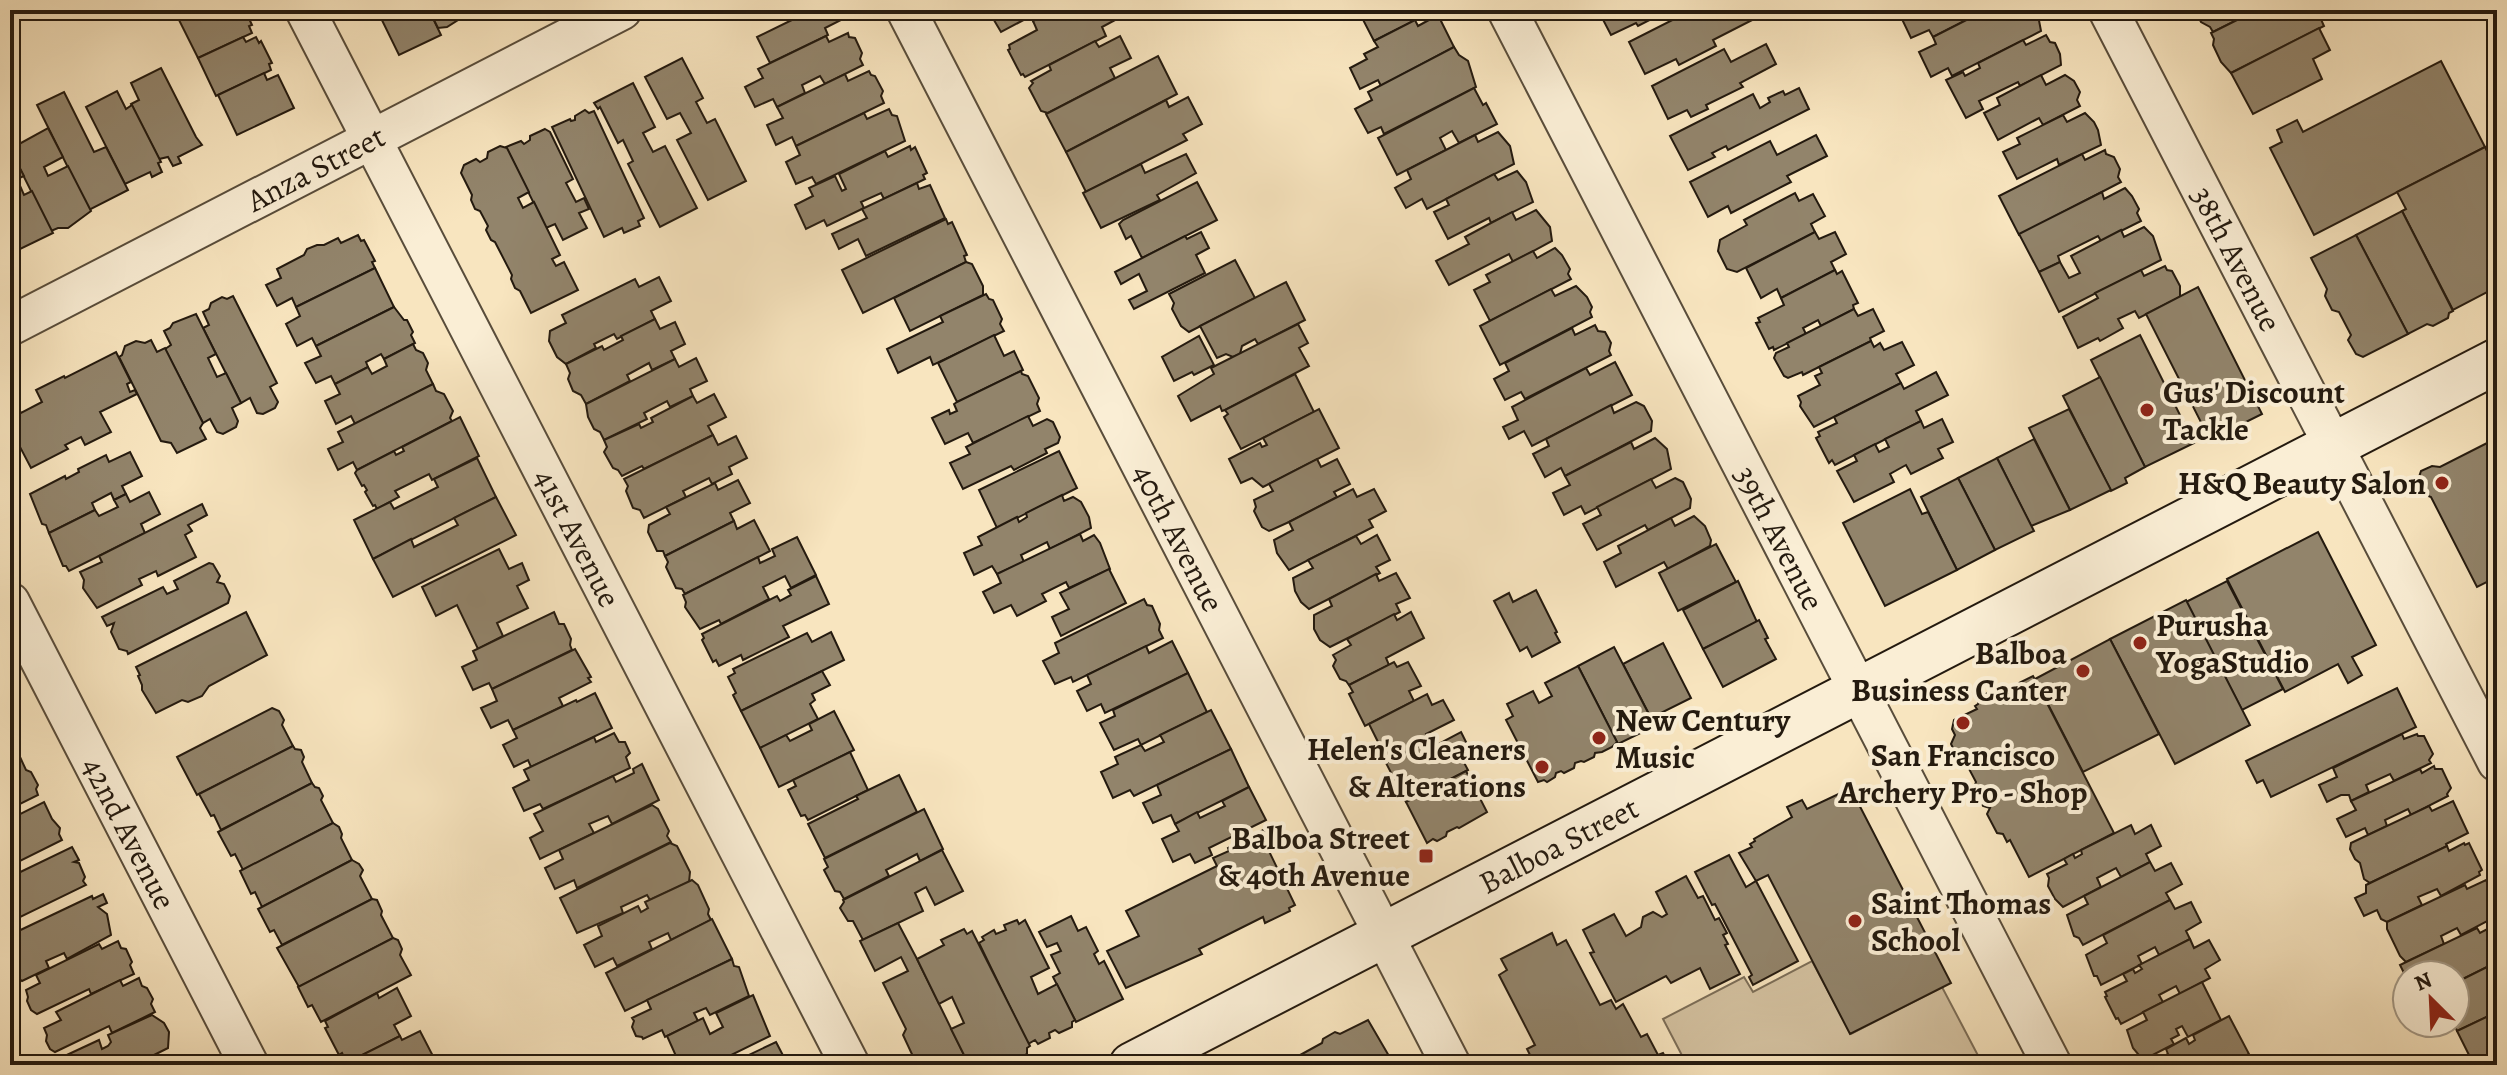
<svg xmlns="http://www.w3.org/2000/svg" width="2507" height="1075" font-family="Alegreya,serif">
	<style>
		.green { fill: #d4c2a1; stroke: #7c6e58; stroke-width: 2 }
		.building { fill: #92846b; stroke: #241a0f; stroke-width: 2 }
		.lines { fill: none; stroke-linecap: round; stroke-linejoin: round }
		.street-casing { stroke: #594d3b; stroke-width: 42 }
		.secondary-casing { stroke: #241a0f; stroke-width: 48 }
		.street { stroke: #faeed5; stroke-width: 38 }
		.secondary { stroke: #faeed5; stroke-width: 44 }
		.poi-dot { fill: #8f2418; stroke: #faeed5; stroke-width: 3 }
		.labels { text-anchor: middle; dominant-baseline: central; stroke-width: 8; stroke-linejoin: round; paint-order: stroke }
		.street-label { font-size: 32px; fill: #241a0f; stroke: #faeed5 }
		.poi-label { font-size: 32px; font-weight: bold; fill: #241a0f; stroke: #faeed5; text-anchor: start }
	</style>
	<rect width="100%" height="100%" fill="#f8e5bf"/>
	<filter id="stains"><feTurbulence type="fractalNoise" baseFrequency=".0025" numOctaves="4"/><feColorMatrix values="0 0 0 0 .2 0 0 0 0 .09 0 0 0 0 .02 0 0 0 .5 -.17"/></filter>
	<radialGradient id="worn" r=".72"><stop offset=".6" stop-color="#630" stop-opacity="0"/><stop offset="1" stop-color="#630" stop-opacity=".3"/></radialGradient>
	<path class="green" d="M1812,961L1851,1034L1942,987L1983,1065H1687L1663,1019L1744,977L1753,992Z"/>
	<g class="building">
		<path d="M171,10H194L175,19Z"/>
		<path d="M194,10H245L252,25L249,26L252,33L198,58L178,18Z"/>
		<path d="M377,10H429L441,35L399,55Z"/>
		<path d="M429,10H468L469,13L447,27L438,28Z"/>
		<path d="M789,10H838L841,20L825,28L828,35L770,63L757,37L794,19Z"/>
		<path d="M988,10H1055L1033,21L1031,16L1001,32Z"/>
		<path d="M1055,10H1113L1117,19L1102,27L1106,36L1025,77L1023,74L1021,75L1008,50L1010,49L1009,45L1037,30L1033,21Z"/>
		<path d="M1358,10H1432L1433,11L1374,41Z"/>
		<path d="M1598,10H1669L1638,26L1636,23L1611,35Z"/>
		<path d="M1692,10H1757L1760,16L1713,40L1716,46L1679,65L1676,59L1645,74L1629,42Z"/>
		<path d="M1909,10H1986L1933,37L1929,30L1911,38L1900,15Z"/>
		<path d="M1986,10H2037L2041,31L1952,76L1948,68L1931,77L1919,52L1936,44L1933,37Z"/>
		<path d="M2195,10H2257L2213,32L2210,27L2201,22Z"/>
		<path d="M2257,10H2329L2319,15L2324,26L2231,73L2221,62L2213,45L2214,39L2211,33Z"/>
		<path d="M1438,15L1454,47L1381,86L1378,80L1360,89L1350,68L1367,59L1364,54L1378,47L1374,41L1415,20L1418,26Z"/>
		<path d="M2319,28L2330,50L2313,59L2322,79L2253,114L2231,73Z"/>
		<path d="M848,33L849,37L855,38L862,53L860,59L863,65L825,84L820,76L802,85L805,93L777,107L773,99L755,107L745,87L763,78L758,69L826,36L829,42Z"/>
		<path d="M2046,35L2050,42L2055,43L2060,54L2061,65L2020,86L2018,82L1979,101L1983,109L1966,118L1946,80L1963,72L1965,76L1980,68L1978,63L2023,40L2026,45Z"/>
		<path d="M1120,36L1131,58L1110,68L1115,78L1048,113L1041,111L1029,88L1033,83L1031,81L1051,70L1049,65L1095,41L1099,47Z"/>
		<path d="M243,37L246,42L256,37L259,43L261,41L272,63L269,64L271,70L216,96L198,58Z"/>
		<path d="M1766,44L1776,64L1740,83L1743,87L1706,105L1708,109L1691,117L1687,110L1668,119L1652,86L1724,49L1731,62Z"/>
		<path d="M1454,47L1459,55L1468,61L1476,87L1384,134L1381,127L1368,133L1355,109L1372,100L1368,92Z"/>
		<path d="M1158,56L1177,94L1066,152L1046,114Z"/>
		<path d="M682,58L703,98L696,102L707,123L715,119L746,181L708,200L677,140L691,133L680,113L667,119L645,77Z"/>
		<path d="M2441,61L2485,147L2314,235L2270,148L2282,142L2277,130L2297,120L2303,132Z"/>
		<path d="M161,68L196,137L202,145L178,157L181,163L173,166L168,157L159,159L131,104L139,100L131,83Z"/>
		<path d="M869,71L871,75L875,76L883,91L881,96L884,103L796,146L792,137L776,145L767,125L783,118L777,107L845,74L848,81Z"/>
		<path d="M264,73L267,80L278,75L294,108L237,135L218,95Z"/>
		<path d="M2041,75L2046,85L2065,75L2074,81L2080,92L2077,100L2080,106L2043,125L2039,118L1998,140L1984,113L2000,105L1997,98Z"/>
		<path d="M633,83L655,127L643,133L653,152L665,146L697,208L660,227L628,164L633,161L623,140L618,143L600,107L598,109L594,103Z"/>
		<path d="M1474,88L1483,105L1486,103L1497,124L1459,143L1452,131L1440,138L1446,150L1397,175L1378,138Z"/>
		<path d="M1799,88L1809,109L1728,150L1726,146L1712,153L1715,157L1688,170L1670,136L1753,94L1760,108L1770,102L1768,98L1783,91L1785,95Z"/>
		<path d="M117,91L126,109L132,105L161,162L158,163L162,172L152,177L150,172L125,184L86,107Z"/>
		<path d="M64,92L94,152L106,147L128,190L89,210L37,105Z"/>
		<path d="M1188,97L1202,124L1183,134L1187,140L1086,192L1066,152L1166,100L1169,107Z"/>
		<path d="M889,109L892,115L897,116L905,141L816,184L812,177L796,184L786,162L800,155L796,146L864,113L867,119Z"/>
		<path d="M585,110L589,113L594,111L644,218L638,221L640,226L624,233L622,228L604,237L552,127L570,119L571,121L575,120V116Z"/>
		<path d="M2085,113L2094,122L2098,130L2101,145L2059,165L2057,159L2017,179L2003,152L2020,144L2017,138L2063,115L2067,122Z"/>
		<path d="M48,128L63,157L44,167L48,176L68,166L91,211L68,228H58L51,231L10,149Z"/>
		<path d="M545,129L550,132L573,179L566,183L576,202L584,198L589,209L579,213L587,228L563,240L555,224L546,228L506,147L521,141L524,144L530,140V136Z"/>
		<path d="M1498,132L1510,146L1514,164L1427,209L1422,199L1406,208L1395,188L1411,179L1407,170L1475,135L1478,142Z"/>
		<path d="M1816,135L1827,156L1787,176L1791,182L1731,213L1728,206L1708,217L1690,182L1770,141L1777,155Z"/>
		<path d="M500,146L507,148L529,192L518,198L523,208L534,202L560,255L552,259L556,266L564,262L578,290L531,313L520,291L515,288L511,279L512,275L495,242L491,240L486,230L488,226L480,211L475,209L471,200L472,195L461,173L464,165L476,159L480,162L487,158L488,152Z"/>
		<path d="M910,146L911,150L915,147L927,173L923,175L925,179L884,199L881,193L861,202L864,208L827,226L824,220L806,229L795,205L813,196L809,188L835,176L842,191L846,189L839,174L885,151L888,157Z"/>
		<path d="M2485,147L2497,171V287L2453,310L2402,211L2406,209L2397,192Z"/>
		<path d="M10,149L24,176L17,179L24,195L32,191L53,233L14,252L10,244Z"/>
		<path d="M2105,150L2106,154L2114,157L2120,169L2118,177L2121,182L2019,235L1999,196L2082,154L2085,160Z"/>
		<path d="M1186,154L1196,173L1157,195L1160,200L1101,228L1083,193L1141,164L1145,173Z"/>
		<path d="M1517,171L1526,182L1533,202L1491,223L1489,218L1448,239L1434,212L1449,205L1446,199L1494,174L1498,180Z"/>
		<path d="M1197,182L1217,220L1142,258L1131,236L1126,239L1119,224L1123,220Z"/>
		<path d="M917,183L919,189L930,185L945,218L866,256L858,239L839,249L832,234L867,218L862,209Z"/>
		<path d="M2125,188L2132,196L2139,209L2137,213L2141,221L2101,241L2098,236L2058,256L2060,262L2039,272L2019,234L2102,192L2104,199Z"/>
		<path d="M1795,193L1799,201L1813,194L1825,216L1811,224L1815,232L1737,272L1727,269L1718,251L1720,240L1747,225L1744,220Z"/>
		<path d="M1536,210L1550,227L1552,241L1513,262L1509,254L1449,285L1436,261L1469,244L1465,237L1491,223L1512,212L1516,220Z"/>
		<path d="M2402,211L2453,311L2449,313L2448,318L2433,326L2427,324L2408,334L2356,235Z"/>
		<path d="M946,219L948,224L952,222L967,255L964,256L966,262L863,313L842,270Z"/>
		<path d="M2144,227L2153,236L2161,260L2059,312L2039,272L2060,262L2069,278L2080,273L2071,256L2121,230L2124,237Z"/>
		<path d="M1201,232L1209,248L1196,255L1205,273L1134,309L1129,300L1147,291L1139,274L1121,284L1115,272L1185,236L1187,239Z"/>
		<path d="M1815,232L1819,239L1835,232L1846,254L1831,262L1835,270L1781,298L1777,289L1761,298L1746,268Z"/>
		<path d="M358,235L361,241L364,240L375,261L372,262L375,268L296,307L292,298L277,306L266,285L281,278L277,269L304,255L307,249L317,245H324L338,238L341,243Z"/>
		<path d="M2356,235L2408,334L2363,357L2356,354L2348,340L2351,335L2339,312L2332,310L2325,296L2327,289L2311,258Z"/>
		<path d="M1555,248L1562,255L1570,269L1568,274L1571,279L1490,321L1474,290L1490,282L1486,275L1533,251L1537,258Z"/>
		<path d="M1235,260L1255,298L1189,332L1181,326L1172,309L1174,303L1169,294Z"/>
		<path d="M966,262L972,264L983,286V295L910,331L894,298Z"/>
		<path d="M2165,266L2167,270L2172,271L2180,286V297L2139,318L2135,311L2118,319L2123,328L2100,341L2098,338L2078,348L2063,317L2098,298L2095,293L2141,270L2144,276Z"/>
		<path d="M375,268L394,307L316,346L312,338L297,346L286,324L300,316L296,307Z"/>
		<path d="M1835,270L1837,274L1842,271L1858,303L1853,305L1854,309L1821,326L1818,320L1803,328L1806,334L1774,350L1773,347L1769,349L1756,323L1760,322L1758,318L1784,305L1781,298Z"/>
		<path d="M659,277L671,301L651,311L655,319L617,339L614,334L594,344L596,348L566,364L557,357L549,341L550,331L566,323L562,315L635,279L639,287Z"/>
		<path d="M1286,282L1305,320L1258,344L1255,339L1242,346L1240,354L1233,357L1226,354L1217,358L1200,326Z"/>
		<path d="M1576,286L1587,297L1592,307L1590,312L1592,317L1500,365L1480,326L1551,289L1555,296Z"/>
		<path d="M2198,287L2262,414L2210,440L2146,314Z"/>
		<path d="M986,294L989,299L993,300L1002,319L1000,324L1004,331L933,365L930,357L898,373L887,349L943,322L940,316Z"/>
		<path d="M233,296L277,383L270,387L278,402L275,408L263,414L257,413L250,398L241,403L203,328L209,325L203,312L209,309L211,303L222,297L227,299Z"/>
		<path d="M394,307L404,320H407L413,332L411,335L415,343L384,359L381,354L366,362L368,367L335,384L331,376L316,383L305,363L321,356L316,346Z"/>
		<path d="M1854,309L1858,316L1873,309L1884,331L1870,338L1871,341L1803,375L1802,372L1788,378L1784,376L1774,358L1776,353L1789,347L1787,343Z"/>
		<path d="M196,314L216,354L208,358L217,377L226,373L241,403L232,408L238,421L236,427L223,434L217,432L210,419L203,423L165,349L171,345L164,331L170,328L173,323Z"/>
		<path d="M655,319L660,329L675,322L685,344L671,351L675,359L652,370L649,363L627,375L630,381L586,404L581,395L573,391L568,379L570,373L566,364L602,346L604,350L623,340L621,336Z"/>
		<path d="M1298,324L1308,343L1299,348L1309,366L1225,410L1222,411L1220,406L1191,421L1178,396L1214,374L1211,368Z"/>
		<path d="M1595,325L1598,331L1605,332L1611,343L1609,351L1611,355L1525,399L1521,392L1505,400L1494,379L1509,371L1505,363L1572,328L1575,335Z"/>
		<path d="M994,335L1004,356L1014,351L1023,370L957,402L938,363Z"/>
		<path d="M2140,335L2194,443L2145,467L2091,360Z"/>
		<path d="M1199,336L1214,365L1194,375L1192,372L1174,381L1162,357Z"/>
		<path d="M151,340L157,352L165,348L203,423L200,428L206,439L177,453L171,443L161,441L119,357L122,355L125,346L136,341L145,343Z"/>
		<path d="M1871,341L1874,347L1880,343L1884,350L1902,342L1914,365L1896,374L1901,383L1814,427L1800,406L1801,402L1798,396L1820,385L1815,376L1822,373L1819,367Z"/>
		<path d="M413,344L416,350L423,353L428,363L426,370L433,384L355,424L351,416L336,424L325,401L340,394L335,384L368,367L372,374L387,366L384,359Z"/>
		<path d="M116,352L131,382L127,384L130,392L135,390L137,394L100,412L111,432L85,445L81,437L65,445L68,449L31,468L19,445L10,450V405L15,402L21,413L42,402L36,390L64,376L65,378Z"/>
		<path d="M696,358L707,381L690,389L693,396L670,407L667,401L644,413L647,419L604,440L600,432L594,429L588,417L586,404L675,359L679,367Z"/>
		<path d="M1615,362L1632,395L1532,446L1524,431L1509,439L1503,427L1518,420L1512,407L1586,368L1590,375Z"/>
		<path d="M1021,371L1022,374L1028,376L1039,398L1037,404L1040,411L973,443L968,433L945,444L932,418L949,410L950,414L957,411L954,404L957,402Z"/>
		<path d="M1936,372L1948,395L1916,411L1921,421L1835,465L1832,460L1829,463L1816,438L1820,436L1818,432L1837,423L1834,417L1901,383L1904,389Z"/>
		<path d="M1295,374L1314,412L1241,449L1224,417L1228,414L1225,410Z"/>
		<path d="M2100,377L2145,467L2125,478L2127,483L2111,491L2063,396Z"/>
		<path d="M433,384L436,391L444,394L453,411L450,418L452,421L357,470L353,462L338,470L328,449L343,442L338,432Z"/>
		<path d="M714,394L726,417L708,426L713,435L644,469L642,466L622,476L618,470L613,468L604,452L607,447L604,440L639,424L641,428L653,422L651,418L693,396L697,403Z"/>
		<path d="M1636,402L1644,406L1652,421L1651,431L1565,476L1561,468L1545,477L1533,454L1549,446L1546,439L1611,405L1614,413Z"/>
		<path d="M1319,409L1339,448L1263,487L1252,478L1241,483L1229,459L1260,443L1262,447L1267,445L1263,438Z"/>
		<path d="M2069,409L2111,490L2070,510L2029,428Z"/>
		<path d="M1028,416L1033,426L1047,419L1053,422L1060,437L1058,443L1045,449L1047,453L1014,470L1011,466L963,489L950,463L970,454L966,447Z"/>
		<path d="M460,417L479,456L432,480L429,474L395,491L399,497L377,509L375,505L373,506L365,492L367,490L364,485L362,486L355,473L357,470L394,451L396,455L404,451L402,447Z"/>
		<path d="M1942,419L1953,442L1938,449L1943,458L1911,474L1906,465L1890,474L1894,482L1854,502L1837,471L1857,461L1854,455L1875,444L1879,452L1889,447L1885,439L1921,421L1924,428Z"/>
		<path d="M713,435L718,445L736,436L747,458L729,467L732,474L712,484L709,478L683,491L686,497L644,518L640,510L633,508L626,491L628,486L624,479Z"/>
		<path d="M1655,438L1667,449L1671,469L1585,514L1581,506L1564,515L1553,493L1570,485L1565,476L1631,442L1634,449Z"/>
		<path d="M2497,438V577L2477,587L2431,497L2423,494L2417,483L2421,471L2432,466L2440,467Z"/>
		<path d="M2034,439L2070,510L2031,526L1997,458Z"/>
		<path d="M1059,451L1077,488L997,528L979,490Z"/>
		<path d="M130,452L142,476L122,486L126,494L114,500L111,493L92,503L95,510L49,533L46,525L42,524L30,494L65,476L66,479L79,472L78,469L106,455L109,462Z"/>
		<path d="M477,458L496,497L373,559L354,520L390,502L394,509L438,487L434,479Z"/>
		<path d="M1997,458L2034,531L1995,550L1958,478Z"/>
		<path d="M1317,459L1321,467L1337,459L1350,484L1334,492L1337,497L1289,522L1269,531L1262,527L1254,511L1256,507L1254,500L1273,491L1269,484Z"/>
		<path d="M1675,478L1683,482L1691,499L1690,508L1648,530L1645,525L1597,550L1583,524L1601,515L1597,507L1651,479L1656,488Z"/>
		<path d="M1958,478L1995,550L1957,570L1921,497Z"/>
		<path d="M738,480L750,503L730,513L734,521L665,556L663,551H657L648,532L649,525L670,514L666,507L715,483L718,490Z"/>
		<path d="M1353,489L1357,497L1374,489L1386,511L1369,520L1373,527L1289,570L1277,553L1274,540L1293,530L1289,522Z"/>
		<path d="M1910,489L1922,514L1928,512L1957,570L1885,606L1843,523Z"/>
		<path d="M149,492L160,514L141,524L145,533L69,571L66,566H63L49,533L95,510L99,516L118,507L114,500L126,494L130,502Z"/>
		<path d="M1062,495L1064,501L1073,497L1081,502L1089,517L1091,528L1050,549L1047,542L1021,555L1024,562L997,574L992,566L974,575L964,553L982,545L978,537L1017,517L1019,522L1027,517L1026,513Z"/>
		<path d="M496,497L516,535L393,597L373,559L411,539L414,547L458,525L454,518Z"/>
		<path d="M202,504L207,515L188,525L192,531L185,535L196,557L158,576L156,571L139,579L142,585L97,608L83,588L84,580L80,572L102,562L99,556Z"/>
		<path d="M1694,516L1705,526L1711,540L1710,546L1668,569L1664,562L1616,587L1604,562L1621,553L1618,546L1671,518L1675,526Z"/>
		<path d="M754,520L770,551L685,594L682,589L676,588L666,567L668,562L665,556L734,521L737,529Z"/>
		<path d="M2318,532L2376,645L2352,657L2362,675L2348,683L2338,664L2285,692L2227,579Z"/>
		<path d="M1080,534L1083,541L1094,535L1100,543L1110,569L1069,588L1066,582L1042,594L1046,601L1017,616L1011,605L994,613L983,592L1001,583L997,574Z"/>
		<path d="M1377,535L1390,560L1376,567L1380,573L1309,609L1301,602L1295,591L1293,578L1313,568L1308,560L1356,536L1361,544Z"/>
		<path d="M797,537L816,575L791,588L785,576L763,587L769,599L721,624L719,620L700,629L685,607L686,602L683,595L758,557L760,563L775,556L772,549Z"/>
		<path d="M1716,544L1736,582L1678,611L1659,573Z"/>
		<path d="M499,549L509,569L522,563L529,580L517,586L528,608L497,623L503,636L478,649L457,605L436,616L422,587Z"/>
		<path d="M209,563L213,564L220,576L217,582L224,584L230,596L228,603L128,654L127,651L119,649L111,632L114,623L107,626L102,617L163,587L167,594L178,589L174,581Z"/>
		<path d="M1109,569L1126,603L1061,636L1052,617L1069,609L1060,593Z"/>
		<path d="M1396,573L1410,598L1396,604L1400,612L1330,647L1320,640L1314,629V615L1332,606L1329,599L1376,574L1379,581Z"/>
		<path d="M816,576L829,604L783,626L789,637L743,660L741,655L719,666L716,660L713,662L702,640L704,638L702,634L777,596L780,601L791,595L788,590Z"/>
		<path d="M1738,581L1757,622L1703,649L1683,610Z"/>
		<path d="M2227,581L2283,689L2242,710L2186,602Z"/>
		<path d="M1536,590L1557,632L1555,633L1560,642L1532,657L1527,647L1520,651L1494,601L1509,593L1513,602Z"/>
		<path d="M1144,599L1147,605L1152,606L1160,624L1159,630L1163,638L1073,682L1071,677L1055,684L1043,661L1059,653L1055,643Z"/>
		<path d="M2186,600L2250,725L2175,764L2110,639Z"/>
		<path d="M246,612L267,655L209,686L202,696L188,702L182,700L156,713L142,690V685L138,676L140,675L136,667Z"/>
		<path d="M554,612L559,624H564L571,639L570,645L572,650L492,689L489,683L473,690L462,667L477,660L473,651Z"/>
		<path d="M1411,612L1424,638L1386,658L1389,665L1349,685L1346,681L1340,679L1333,666L1336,660L1333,655L1351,645L1347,639L1394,614L1397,620Z"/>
		<path d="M1759,620L1768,638L1765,639L1776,659L1723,687L1703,649Z"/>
		<path d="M831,632L844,660L741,711L733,695L736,693L728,677L735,673L733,669L807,633L812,642Z"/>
		<path d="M2110,639L2159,734L2083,772L2035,679Z"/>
		<path d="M1172,641L1188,673L1105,713L1101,704L1087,711L1077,691L1091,684L1087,675L1146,646L1149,653Z"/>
		<path d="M1663,643L1691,698L1651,718L1623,664Z"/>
		<path d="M1614,647L1655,726L1618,744L1578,666Z"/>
		<path d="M575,649L591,677L588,678L591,682L559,698L563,706L513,730L508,720L491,728L481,708L497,701L492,689Z"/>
		<path d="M1394,662L1397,667L1408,662L1421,686L1409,691L1414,701L1365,726L1349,694L1353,692L1349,685Z"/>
		<path d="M1578,666L1617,742L1612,747L1602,752L1595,753L1594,757L1584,762L1581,761L1575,763L1574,768L1564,773L1561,771L1556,773L1555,777L1547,782L1544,780L1538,782L1506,720L1513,716L1507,704L1533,691L1539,703L1552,696L1545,683Z"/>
		<path d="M822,671L830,685L812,694L815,700L810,704L818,719L760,748L741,711Z"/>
		<path d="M1188,673L1207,712L1141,745L1138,739L1114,750L1100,723L1115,716L1113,710Z"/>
		<path d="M2033,676L2114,833L2029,877L2010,840L2007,842L2003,834L1997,833L1987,814L1990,808L1983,806L1974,787L1976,782L1967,765L1960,762L1951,744L1955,735L1952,729L1954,720L1977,709L1975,706L1978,704L1980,697L1997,688L2003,691Z"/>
		<path d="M2397,688L2416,727L2271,797L2263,780L2257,783L2246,761Z"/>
		<path d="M595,693L612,728L531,767L528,760L514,767L503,745L517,738L513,730L576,700L577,702Z"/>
		<path d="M1427,694L1432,705L1443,700L1454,720L1426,734L1429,741L1388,762L1382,758L1377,747L1378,742L1369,724Z"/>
		<path d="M272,708L279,711L284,720L282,725L293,746L197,795L177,757Z"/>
		<path d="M1211,710L1231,749L1134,796L1130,790L1113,798L1101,772L1118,764L1115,757L1141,745L1145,751L1164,742L1160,735Z"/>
		<path d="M834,711L854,750L779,787L760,748L786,735L790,741L812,730L809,724Z"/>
		<path d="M1461,732L1471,752L1461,757L1468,770L1406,802L1386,763L1429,741L1433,747Z"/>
		<path d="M614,733L619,742H625L630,753L626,757L630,768L543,809L540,804L524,811L513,788L529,780L524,770L594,737L596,742Z"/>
		<path d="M2402,734L2404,739L2417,734L2418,736H2424L2433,754L2429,760L2431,763L2394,781L2390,774L2366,785L2369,792L2351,801L2349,795H2341L2327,802L2319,785L2337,777L2333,768Z"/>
		<path d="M293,746L295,749L301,750L304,757L302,762L312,783L221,830L214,815L211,816L199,794Z"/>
		<path d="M1231,749L1249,787L1175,824L1171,815L1153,823L1143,803L1161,795L1157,785Z"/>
		<path d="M850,752L868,790L808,820L805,815L801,816L788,790L796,786L793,780Z"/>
		<path d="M20,757L26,770L31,772L38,785L36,789L38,795L10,809V762Z"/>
		<path d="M642,764L659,800L612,824L608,816L589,824L594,833L540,859L530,838L543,831L534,814L613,776L616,782L634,773L633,769Z"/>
		<path d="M2434,766L2435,769H2442L2451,788L2447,794L2448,796L2411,815L2408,809L2385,820L2387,826L2368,835L2365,828L2346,837L2337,819L2356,810L2351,801L2420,769L2422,773Z"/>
		<path d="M1466,771L1487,812L1459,828L1457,827L1447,832L1446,836L1437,841L1433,839L1427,843L1406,802Z"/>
		<path d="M899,775L917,812L825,858L808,824L858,799L856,796Z"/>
		<path d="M312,783L315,787L319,788L323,796L321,800L333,823L243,870L235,854L231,856L218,832Z"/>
		<path d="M1249,787L1266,820L1209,848L1212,855L1195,863L1190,854L1173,862L1162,839L1179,831L1175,824L1197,812L1200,818L1225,806L1222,801Z"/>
		<path d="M1847,790L1849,792L1852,791L1951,983L1850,1034L1768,875L1756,881L1739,853L1752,847L1750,844L1755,841L1754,839L1792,817L1787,807L1802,800L1807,809Z"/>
		<path d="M2453,801L2468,833L2446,844L2447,846L2370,883L2364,879L2360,863L2355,859L2350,849L2351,843L2429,806L2432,811Z"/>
		<path d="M44,802L52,819L60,828L59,834L62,840L10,866V819Z"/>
		<path d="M652,805L658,809L669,831L667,836L671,842L577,888L574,880L555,889L545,868L563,859L559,850Z"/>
		<path d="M924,809L943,849L920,861L917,854L886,870L889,876L844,899L840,892L835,891L824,870L828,867L824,859Z"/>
		<path d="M333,823L339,827L342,834L341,838L352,860L262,907L255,892L251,894L240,871Z"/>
		<path d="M2131,825L2135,834L2151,825L2161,846L2146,854L2150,862L2121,877L2116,868L2097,878L2101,887L2063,907L2055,899L2048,886L2049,878L2047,874L2067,864L2064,859L2073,854L2075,858L2082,854L2081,850Z"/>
		<path d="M1265,829L1273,844L1267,847L1295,905L1289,908L1290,911L1265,923L1263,917L1199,949L1202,954L1126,988L1107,951L1139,936L1126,911L1217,866L1213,858L1229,851L1228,848Z"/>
		<path d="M670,843L677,846L690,872L689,882L650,900L647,895L621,907L623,913L577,933L560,898Z"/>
		<path d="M2464,843L2465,845L2469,843L2482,870L2479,872L2480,875L2441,896L2437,889L2418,897L2422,905L2387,922L2381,919L2377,910L2364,916L2355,898L2366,893V885L2447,846L2449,851Z"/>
		<path d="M72,847L79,860L74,862L79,863L85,877L83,881L86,885L10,922V877Z"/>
		<path d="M942,850L963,891L935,905L926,887L915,893L923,911L863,940L853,921H848L840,908L844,902L843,900Z"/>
		<path d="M1729,855L1746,887L1756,881L1798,961L1753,985L1749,977L1752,975L1715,904L1712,905L1695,872Z"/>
		<path d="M352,860L359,864L363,870L360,876L372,899L282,945L274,930L270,932L258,909Z"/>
		<path d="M2150,862L2155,871L2171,863L2182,884L2166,893L2170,900L2083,945L2079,938L2074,936L2067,915L2088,904L2084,896Z"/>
		<path d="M1686,876L1698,898L1703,896L1715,920L1719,918L1727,933L1723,935L1728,944L1725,945L1740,974L1710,989L1700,968L1671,983L1666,976L1616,1002L1590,953L1594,952L1583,930L1614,914L1626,936L1641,927L1643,917L1653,912L1662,917L1667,914L1656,892Z"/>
		<path d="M692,880L698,885L709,909L708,914L711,920L671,940L668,933L649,942L652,949L617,966L613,958L595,967L584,945L602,936L598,926L638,906L641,912L648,908L645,902Z"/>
		<path d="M2486,880L2497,904V916L2461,935L2457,928L2441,936L2444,944L2406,962L2400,956L2387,929V922L2465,885L2467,889Z"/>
		<path d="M103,894L107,903L98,907L107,914L111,935L67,959L64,953L46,961L49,968L22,981L18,978L12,961H10V935L92,896L93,899Z"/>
		<path d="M372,899L377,900L382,911L381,915L393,938L299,987L277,948Z"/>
		<path d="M2170,900L2175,909L2191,902L2201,922L2186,931L2190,939L2159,955L2155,947L2138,956L2142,964L2101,985L2097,976H2094L2086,955L2107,943L2103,935Z"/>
		<path d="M1071,916L1078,931L1086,927L1098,951L1094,954L1099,964L1104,961L1123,999L1076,1022L1053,977L1060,973L1051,955L1061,951L1057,943L1047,947L1039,932Z"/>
		<path d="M712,919L732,959L625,1011L606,973Z"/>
		<path d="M1017,920L1019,924L1025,920L1049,968L1031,977L1038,994L1057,984L1075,1020L1072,1022V1027L1059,1033L1055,1030L1049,1033L1050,1038L1038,1044L1035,1040L1028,1044L979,943L984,940L982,937L994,930L996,934L1006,930L1004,925Z"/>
		<path d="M898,923L917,959L969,1065H917L903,1035L906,1029L883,983L908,971L901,957L875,971L860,941Z"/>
		<path d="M2497,924V962L2455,983V975H2407V979L2400,965L2477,928L2480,933Z"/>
		<path d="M964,929L967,934L972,931L1030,1046L1027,1048V1054L1013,1061L1008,1058L996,1065H969L951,1029L964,1023L952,997L939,1004L917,959L944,945L941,940Z"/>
		<path d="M1552,933L1557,945L1566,940L1600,1005L1611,1000L1616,1009L1623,1004L1641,1037L1647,1034L1658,1055L1663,1053L1670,1065H1535L1527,1049L1535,1045L1499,975L1507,970L1501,959Z"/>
		<path d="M393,938L398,940L402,949L400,955L411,975L321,1022L312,1005L308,1007L298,987Z"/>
		<path d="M2190,939L2194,948L2209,940L2220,960L2205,969L2210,978L2180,994L2176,986L2159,995L2163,1002L2121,1024L2118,1018L2116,1019L2105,997L2107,996L2105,992L2127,981L2123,974L2133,969L2135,973L2142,969L2139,965Z"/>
		<path d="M118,941L121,948L126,949L132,962L130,965L134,974L91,994L89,989L37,1014L31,1010L27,1001L28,997L26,990L40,983L36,975L99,944L102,949Z"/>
		<path d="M732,959L734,966L739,967L749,996L710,1015L706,1008L694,1013L698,1021L665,1037L662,1030L643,1039L642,1037L636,1036L632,1027L634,1021L632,1018L651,1009L647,1000Z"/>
		<path d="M2497,962V1012L2457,1031L2454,1023L2455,983Z"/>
		<path d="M139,978L142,986L147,988L153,999L151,1004L155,1012L112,1033L109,1026L55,1052L50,1049L46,1041L47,1035L44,1028L61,1020L56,1012L120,980L123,986Z"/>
		<path d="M2202,982L2221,1020L2188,1037L2182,1026L2176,1029L2179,1035L2171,1039L2174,1044L2143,1060L2133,1048L2127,1030L2147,1020L2143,1012Z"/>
		<path d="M397,988L411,1016L394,1025L400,1036L347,1063L342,1053L339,1055L325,1028L328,1027L325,1021L377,993L379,998Z"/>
		<path d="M753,995L770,1036L711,1065H680L667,1036L703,1018L710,1034L723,1027L716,1013Z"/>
		<path d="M2497,1012V1063L2492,1065H2474L2457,1031Z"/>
		<path d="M152,1015L164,1023L169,1032L168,1048L138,1063L139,1065H55L56,1060L99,1040L102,1049L108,1046L111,1042L108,1035Z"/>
		<path d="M2229,1016L2249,1054L2237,1060L2239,1065H2148L2168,1054L2166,1049L2186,1038L2189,1044L2195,1040L2193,1035Z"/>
		<path d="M1368,1020L1389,1056V1061L1382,1065H1282L1322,1043L1323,1039L1335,1032L1340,1034Z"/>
		<path d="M420,1031L434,1058L420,1065L346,1063L400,1036L402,1040Z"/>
		<path d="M776,1042L788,1065H728Z"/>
	</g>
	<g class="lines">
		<defs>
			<g id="street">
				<path id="s1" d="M305,10L850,1065"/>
				<path id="s2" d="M906,10L1451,1065"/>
				<path id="s3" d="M1507,10L2052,1065"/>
				<path id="s4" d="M2108,10L2497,762"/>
				<path id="s5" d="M10,326L622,10"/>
				<path id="s6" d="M10,602L249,1065"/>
			</g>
			<g id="secondary">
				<path id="s7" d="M1132,1065L2497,361"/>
			</g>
		</defs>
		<use href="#street" class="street-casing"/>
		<use href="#secondary" class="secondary-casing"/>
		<use href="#street" class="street"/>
		<use href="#secondary" class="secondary"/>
	</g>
	<g class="poi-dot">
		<circle cx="2147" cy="410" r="8"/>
		<circle cx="2442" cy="483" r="8"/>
		<circle cx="2140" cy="643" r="8"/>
		<circle cx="2083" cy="671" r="8"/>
		<circle cx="1963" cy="723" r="8"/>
		<circle cx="1599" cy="738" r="8"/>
		<circle cx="1542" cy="767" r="8"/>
		<rect x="1418" y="848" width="16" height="16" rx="4"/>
		<circle cx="1855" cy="921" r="8"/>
	</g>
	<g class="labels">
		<g class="street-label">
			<text stroke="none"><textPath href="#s5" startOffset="344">Anza Street</textPath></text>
			<text stroke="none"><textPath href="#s4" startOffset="280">38th Avenue</textPath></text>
			<text stroke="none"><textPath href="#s1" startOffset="594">41st Avenue</textPath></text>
			<text stroke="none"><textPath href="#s2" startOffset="594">40th Avenue</textPath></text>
			<text stroke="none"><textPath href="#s3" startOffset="594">39th Avenue</textPath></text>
			<text stroke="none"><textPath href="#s6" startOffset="260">42nd Avenue</textPath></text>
			<text stroke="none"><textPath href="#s7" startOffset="480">Balboa Street</textPath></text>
		</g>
		<g class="poi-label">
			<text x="2163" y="392">Gus' Discount<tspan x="2163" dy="37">Tackle</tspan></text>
			<text x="2426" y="483" text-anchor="end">H&amp;Q Beauty Salon</text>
			<text x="2156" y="625">Purusha<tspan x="2156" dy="37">YogaStudio</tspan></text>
			<text x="2067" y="653" text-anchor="end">Balboa<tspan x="2067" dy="37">Business Canter</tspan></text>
			<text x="1615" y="720">New Century<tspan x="1615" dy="37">Music</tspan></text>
			<text x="1526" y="749" text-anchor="end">Helen's Cleaners<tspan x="1526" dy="37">&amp; Alterations</tspan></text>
			<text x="1963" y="755" text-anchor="middle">San Francisco<tspan x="1963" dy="37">Archery Pro - Shop</tspan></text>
			<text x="1410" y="838" text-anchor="end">Balboa Street<tspan x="1410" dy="37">&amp; 40th Avenue</tspan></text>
			<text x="1871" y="903">Saint Thomas<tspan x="1871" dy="37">School</tspan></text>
		</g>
	</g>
	<rect width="2507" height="1075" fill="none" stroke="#f8e5bf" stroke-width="40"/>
	<rect x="12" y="12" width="2483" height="1051" fill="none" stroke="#241a0f" stroke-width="4"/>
	<rect x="20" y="20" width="2467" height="1035" fill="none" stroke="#241a0f" stroke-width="2"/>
	<g transform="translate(2431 999) rotate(336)"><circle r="38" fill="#faeed5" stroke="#a49986" stroke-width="2"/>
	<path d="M0-6L14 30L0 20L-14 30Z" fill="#8f2418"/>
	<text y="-12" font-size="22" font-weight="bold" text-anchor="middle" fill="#241a0f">N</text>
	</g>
	<rect width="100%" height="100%" filter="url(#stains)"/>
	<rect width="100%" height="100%" fill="url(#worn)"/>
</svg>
